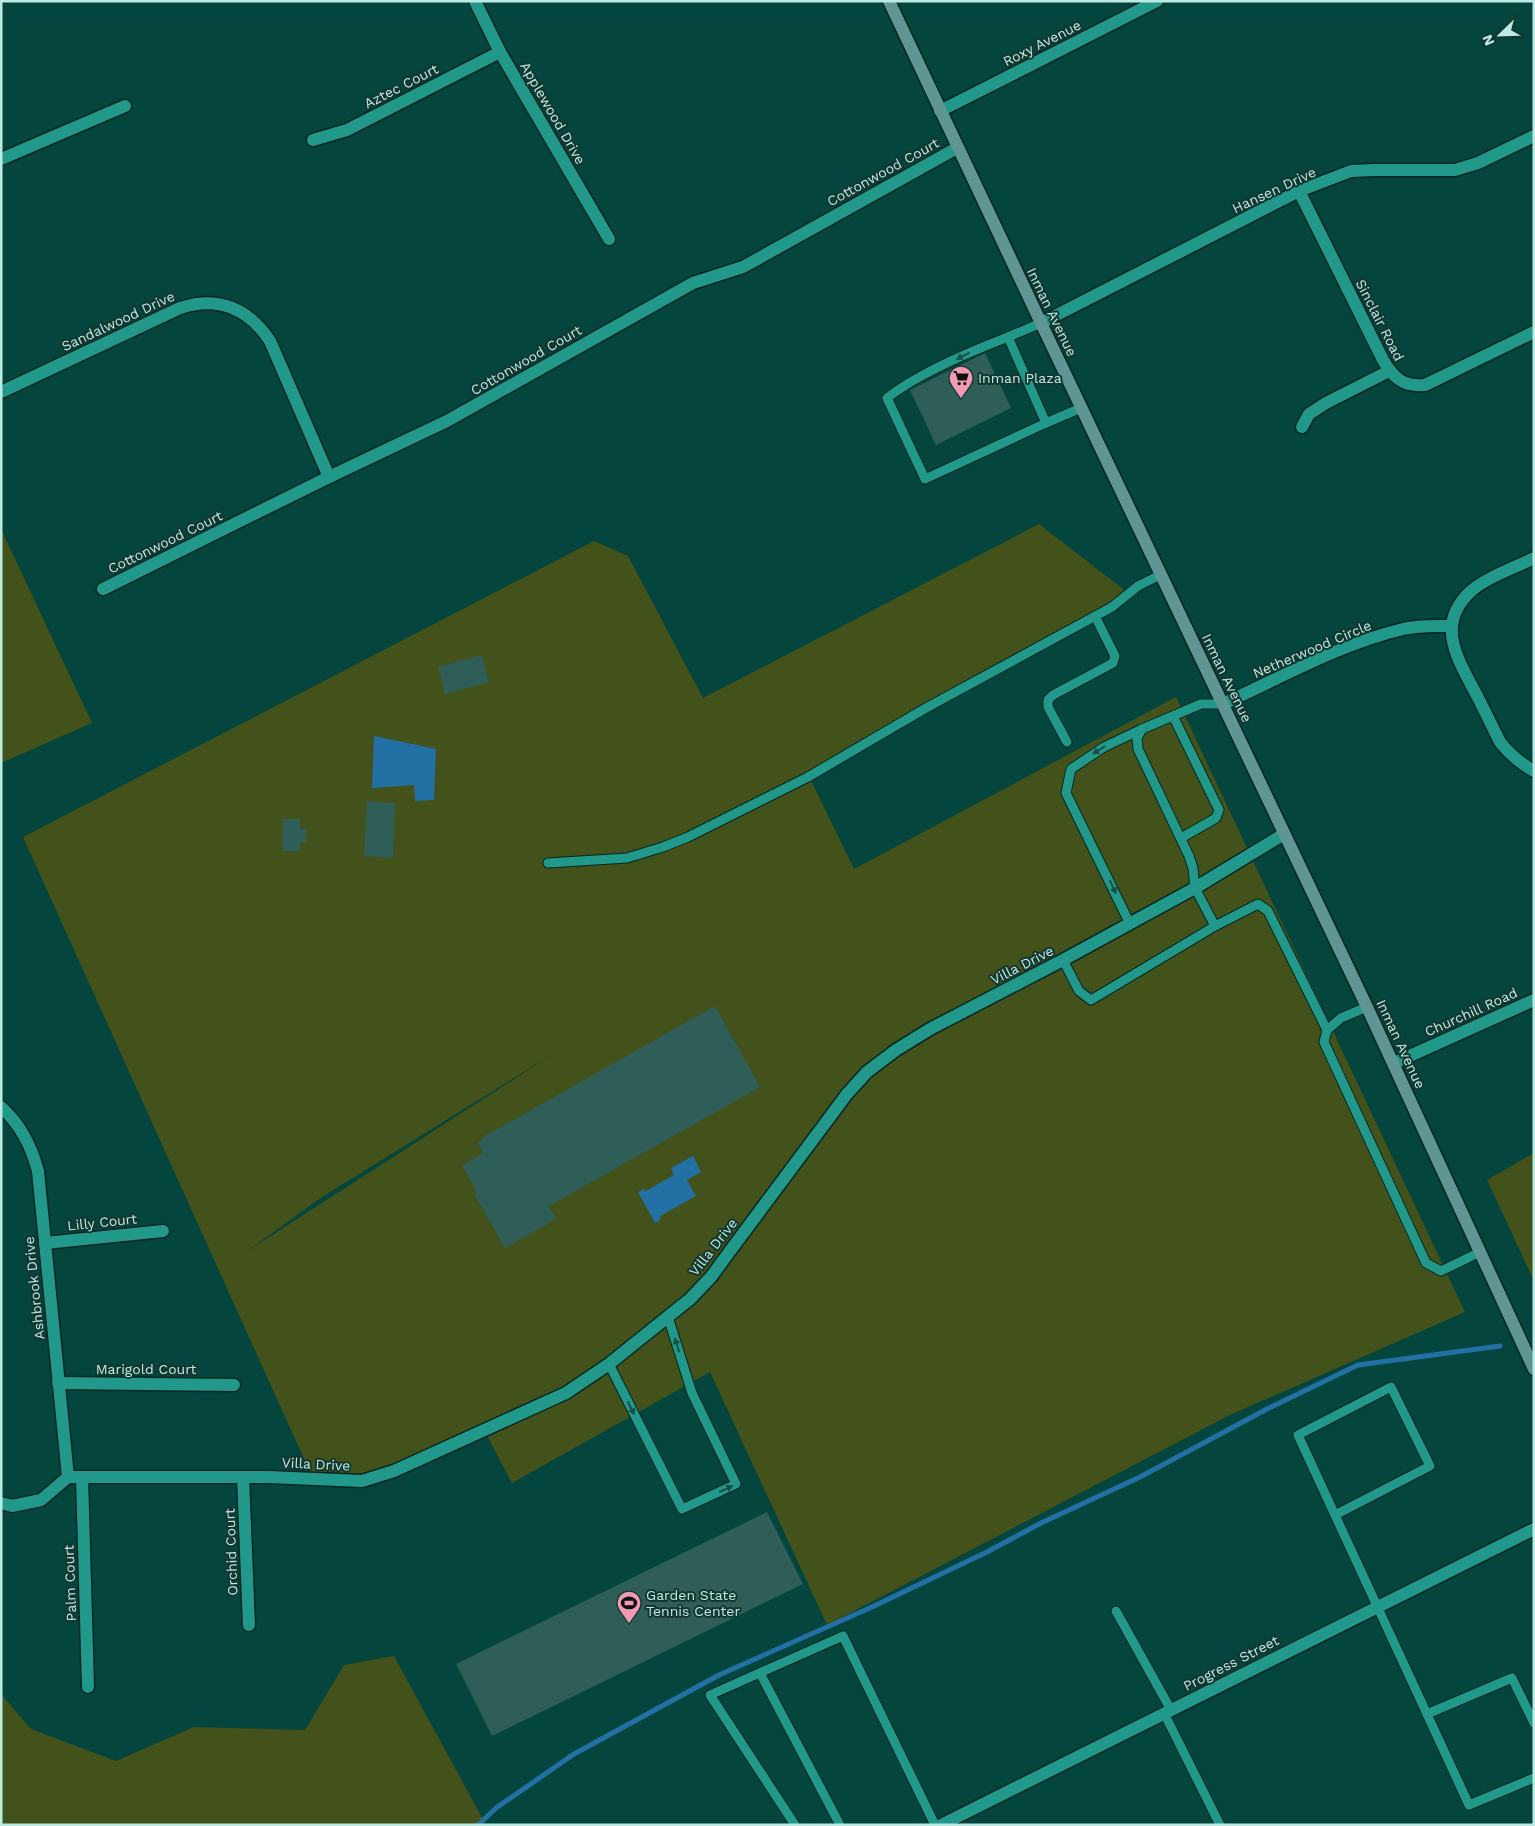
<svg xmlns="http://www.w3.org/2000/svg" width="1535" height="1826" font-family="'Work Sans',sans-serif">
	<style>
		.green { fill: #43511a; fill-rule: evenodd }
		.water { fill: #2371a4 }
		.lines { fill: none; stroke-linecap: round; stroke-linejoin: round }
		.stream { stroke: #2371a4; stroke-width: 5 }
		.building { fill: #2e5e57 }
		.lane-casing { stroke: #052824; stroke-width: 11 }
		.street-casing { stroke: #052824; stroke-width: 15 }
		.secondary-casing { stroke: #052824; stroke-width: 15 }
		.lane { stroke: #219889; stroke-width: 9 }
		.street { stroke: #219889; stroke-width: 12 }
		.secondary { stroke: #5f9694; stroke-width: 12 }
		.oneway { fill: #184f48 }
		.labels { text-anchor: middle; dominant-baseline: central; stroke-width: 4; stroke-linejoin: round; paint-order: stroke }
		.street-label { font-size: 14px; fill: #bbebe2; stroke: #153732 }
		.poi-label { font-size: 14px; fill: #bbebe2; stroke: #153732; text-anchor: start }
	</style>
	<rect width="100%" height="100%" fill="#04453d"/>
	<g class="green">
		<path d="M1039,524L1127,592L808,774L854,869L1176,697L1465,1312L1230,1415L827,1625L710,1372L512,1483L486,1434L400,1476L314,1481L23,837L594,541L628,556L703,698ZM556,1052L246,1252L322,1197Z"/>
		<path d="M1,529L92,723L1,763Z"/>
		<path d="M1534,1153V1281L1487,1180Z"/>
		<path d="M394,1656L484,1821L481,1825H1V1694L31,1729L116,1761L194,1727L305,1730L344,1665Z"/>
	</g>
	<g class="water">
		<path d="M374,736L436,749L434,800L415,801L414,785L372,788Z"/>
		<path d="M693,1156L701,1172L687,1180L696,1196L660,1216L661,1219L655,1223L638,1192L644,1189L646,1191L674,1175L671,1168Z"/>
	</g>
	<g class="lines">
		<path class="stream" d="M478,1825L496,1808L574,1754L719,1675L872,1607L987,1552L1041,1523L1140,1477L1267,1409L1358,1365L1500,1346"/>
	</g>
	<g class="building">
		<path d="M985,353L1011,408L936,445L910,390Z"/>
		<path d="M482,655L489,682L445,694L438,667Z"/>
		<path d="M367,801L395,803L393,858L364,856Z"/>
		<path d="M283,819H300V829H306V843H300V851H282Z"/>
		<path d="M715,1006L760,1087L549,1206L556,1219L505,1248L474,1194L477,1192L462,1165L483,1153L478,1143L484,1138L483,1137Z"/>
		<path d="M767,1512L803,1584L492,1736L456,1664Z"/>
	</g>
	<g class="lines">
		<defs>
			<g id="lane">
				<path d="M1041,323L1008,337L1046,423L1081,408"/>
				<path d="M1008,337C969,352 919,373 887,398L925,479L1046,423"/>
				<path d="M1173,716L1219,810L1216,818L1181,838"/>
				<path d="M1067,742L1048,707V700L1053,695L1113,663L1115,656L1095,616"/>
				<path d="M548,863L627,858L663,847L688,837L808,777L926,708L1112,607L1138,586L1160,575"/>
				<path d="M1130,924L1066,793L1071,769L1104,747L1142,729"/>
				<path d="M1215,926L1258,904L1268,911L1327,1030"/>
				<path d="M1063,960L1079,991L1091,1000L1215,926L1195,888L1193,868L1189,856L1138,749L1137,738L1142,729L1201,704H1223"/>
				<path d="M1367,1007L1341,1018L1327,1030L1324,1042L1426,1263L1441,1271L1480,1252"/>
				<path d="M609,1364L682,1509L736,1484L692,1393L668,1317"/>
				<path d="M1335,1515L1430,1466L1391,1387L1298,1435L1469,1805L1534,1778"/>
				<path d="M1116,1611L1171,1710"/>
				<path d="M760,1673L840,1825"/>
				<path d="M1164,1713L1220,1825"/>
				<path d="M1427,1714L1512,1678L1534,1723"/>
				<path d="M795,1825L710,1695L843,1636L935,1825"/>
			</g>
			<g id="street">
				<path d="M475,1L500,52L609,239"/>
				<path d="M940,111L1157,1"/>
				<path d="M313,140L347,130L500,52"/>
				<path d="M1,159L125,106"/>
				<path d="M1299,191L1383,360C1393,378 1404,387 1425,385L1534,332"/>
				<path d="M1041,323L1299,191L1351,171L1374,170H1455L1478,163L1534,136"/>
				<path d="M1,392L180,308C218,295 249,309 270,341L329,477"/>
				<path d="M1302,427L1309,414L1326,403L1389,371"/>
				<path d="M1534,558C1514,568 1485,578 1470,592C1436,624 1457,658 1474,690C1483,707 1491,724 1500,742C1510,755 1520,763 1534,771"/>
				<path d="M103,589L329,477L447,421L693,283L743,267L957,148"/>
				<path d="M1223,704C1282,677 1340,644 1403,629C1419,625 1436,626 1452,626"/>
				<path d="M1394,1063L1534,1000"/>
				<path d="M1,1107C21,1125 31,1146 38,1171L68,1477"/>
				<path d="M45,1243L163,1231"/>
				<path d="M58,1383L234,1385"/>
				<path d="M68,1477H268L362,1481L394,1471L566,1393L609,1364L690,1299L711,1277L730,1251L847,1094L867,1072L896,1050L930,1029L1063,960L1195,888L1284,834"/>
				<path d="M82,1477L88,1687"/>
				<path d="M243,1477L249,1625"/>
				<path d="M1,1503L12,1506L41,1500L68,1477"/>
				<path d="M941,1825L1534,1529"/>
			</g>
			<path id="secondary" d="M889,1L1041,323L1367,1007L1534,1369"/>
		</defs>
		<use href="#lane" class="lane-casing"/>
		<use href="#street" class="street-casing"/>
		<use href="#secondary" class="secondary-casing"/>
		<use href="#lane" class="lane"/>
		<use href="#street" class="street"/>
		<use href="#secondary" class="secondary"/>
	</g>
	<defs><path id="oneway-solid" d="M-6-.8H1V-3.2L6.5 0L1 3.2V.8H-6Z" transform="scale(1.25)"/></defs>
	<g class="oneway">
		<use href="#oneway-solid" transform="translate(963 356) rotate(153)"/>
		<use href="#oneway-solid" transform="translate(1099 750) rotate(148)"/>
		<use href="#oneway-solid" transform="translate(1113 887) rotate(65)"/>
		<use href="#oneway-solid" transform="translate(677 1345) rotate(-107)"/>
		<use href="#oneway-solid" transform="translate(631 1408) rotate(63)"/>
		<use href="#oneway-solid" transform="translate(726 1489) rotate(-25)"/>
	</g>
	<defs>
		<symbol id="supermarket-pin" viewBox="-11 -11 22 30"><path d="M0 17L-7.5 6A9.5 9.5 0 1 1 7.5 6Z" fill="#f19ab1" stroke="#153732"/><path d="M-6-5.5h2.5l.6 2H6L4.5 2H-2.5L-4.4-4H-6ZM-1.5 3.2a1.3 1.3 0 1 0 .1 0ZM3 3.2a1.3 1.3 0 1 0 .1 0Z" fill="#111"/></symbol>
		<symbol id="stadium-pin" viewBox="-11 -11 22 30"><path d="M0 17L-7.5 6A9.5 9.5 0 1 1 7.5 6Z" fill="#f19ab1" stroke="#153732"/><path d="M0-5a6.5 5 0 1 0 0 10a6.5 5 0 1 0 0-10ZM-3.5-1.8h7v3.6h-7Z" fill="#111"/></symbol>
	</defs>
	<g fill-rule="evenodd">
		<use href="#supermarket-pin" x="947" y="364" width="28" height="38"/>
		<use href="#stadium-pin" x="615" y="1589" width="28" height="38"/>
	</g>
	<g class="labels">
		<g class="street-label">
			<text transform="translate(1042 43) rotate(-27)">Roxy Avenue</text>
			<text transform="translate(401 86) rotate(-27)">Aztec Court</text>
			<text transform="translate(553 113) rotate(60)">Applewood Drive</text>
			<text transform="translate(883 172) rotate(-29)">Cottonwood Court</text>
			<text transform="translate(1274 190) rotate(-25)">Hansen Drive</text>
			<text transform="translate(1052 312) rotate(64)">Inman Avenue</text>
			<text transform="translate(1380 320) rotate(63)">Sinclair Road</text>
			<text transform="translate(118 321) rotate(-25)">Sandalwood Drive</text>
			<text transform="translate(526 360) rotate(-30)">Cottonwood Court</text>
			<text transform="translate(165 542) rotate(-26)">Cottonwood Court</text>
			<text transform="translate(1312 649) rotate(-23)">Netherwood Circle</text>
			<text transform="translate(1227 678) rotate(64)">Inman Avenue</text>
			<text transform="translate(1022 965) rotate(-27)">Villa Drive</text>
			<text transform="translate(1471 1012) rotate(-24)">Churchill Road</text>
			<text transform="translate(1401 1044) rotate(65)">Inman Avenue</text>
			<text transform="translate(102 1222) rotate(-6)">Lilly Court</text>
			<text transform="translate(713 1247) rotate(-52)">Villa Drive</text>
			<text transform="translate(34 1288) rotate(-96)">Ashbrook Drive</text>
			<text x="146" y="1369">Marigold Court</text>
			<text transform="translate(316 1464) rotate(3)">Villa Drive</text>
			<text transform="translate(231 1552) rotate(-92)">Orchid Court</text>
			<text transform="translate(70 1583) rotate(-92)">Palm Court</text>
			<text transform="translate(1231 1663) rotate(-27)">Progress Street</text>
		</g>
		<g class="poi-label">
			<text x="978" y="378">Inman Plaza</text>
			<text x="646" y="1595">Garden State<tspan x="646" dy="16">Tennis Center</tspan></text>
		</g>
	</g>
	<rect width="1535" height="1826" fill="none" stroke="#bbebe2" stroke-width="5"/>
	<g transform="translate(1500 35) rotate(247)" stroke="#153732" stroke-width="4" paint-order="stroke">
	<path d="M0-4L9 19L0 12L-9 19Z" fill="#bbebe2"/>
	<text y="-8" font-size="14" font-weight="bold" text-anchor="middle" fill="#bbebe2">N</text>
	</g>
</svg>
